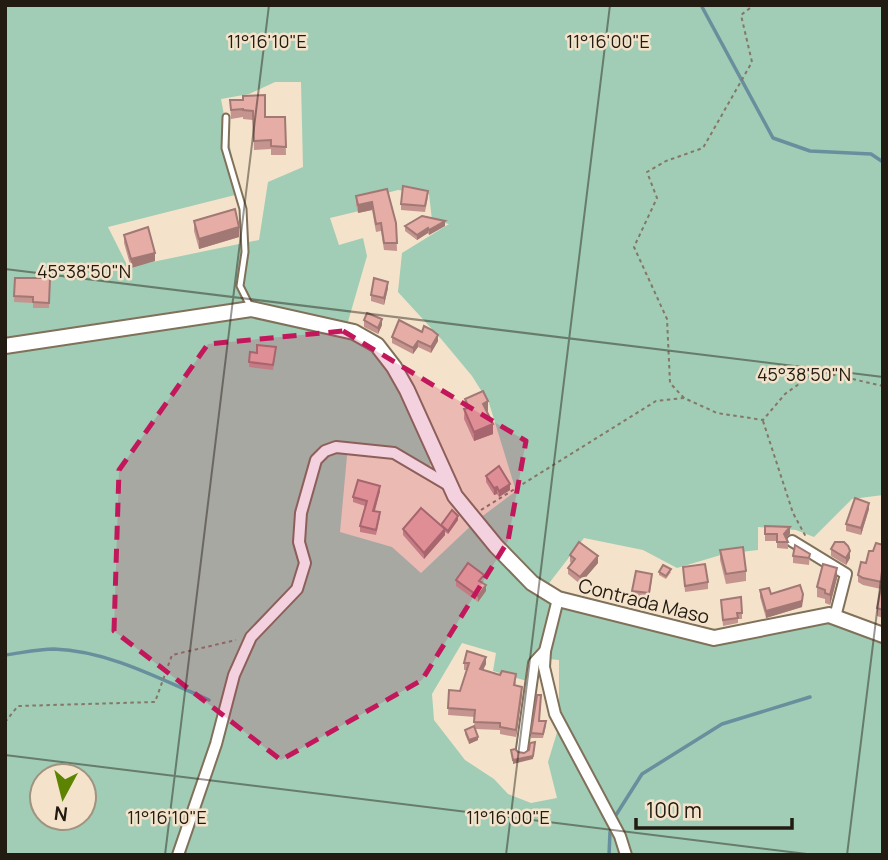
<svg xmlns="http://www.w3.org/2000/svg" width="888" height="860" font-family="Manrope,sans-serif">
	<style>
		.green { fill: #a1ccb5; fill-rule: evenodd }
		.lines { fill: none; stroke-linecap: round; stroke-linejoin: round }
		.stream { stroke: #688f9d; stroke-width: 3.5 }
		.lane-casing { stroke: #80715a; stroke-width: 9 }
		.street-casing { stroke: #80715a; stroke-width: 14 }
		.secondary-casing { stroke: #80715a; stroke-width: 18 }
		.path { stroke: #837868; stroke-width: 2; stroke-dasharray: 3.5 3.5; stroke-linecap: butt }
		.lane { stroke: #fff; stroke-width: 5 }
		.street { stroke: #fff; stroke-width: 10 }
		.secondary { stroke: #fff; stroke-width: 14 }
		.wall { fill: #c6948f }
		.shaded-wall { fill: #a17874 }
		.building { fill: #e6aca6; stroke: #a17874; stroke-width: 2 }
		.marked { fill: #c2185b; fill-opacity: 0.2; stroke: #c2185b; stroke-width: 5; stroke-dasharray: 14 9; stroke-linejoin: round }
		.ticks { fill: none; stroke: #211b12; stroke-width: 2; stroke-opacity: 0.45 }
		.labels { text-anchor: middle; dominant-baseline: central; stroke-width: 5; stroke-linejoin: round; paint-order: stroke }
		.street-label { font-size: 19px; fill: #211b12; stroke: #f4e3ca }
		.ticks-label { font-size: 18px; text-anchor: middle; fill: #211b12; stroke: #f4e3ca; stroke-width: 5; stroke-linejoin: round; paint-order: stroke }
	</style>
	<rect width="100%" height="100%" fill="#f4e3ca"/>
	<path class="green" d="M5,5H883V495L852,499L814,537L796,530L758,527V550L724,554L677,568L643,550L584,538L543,591L686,635L828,617L883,632V855H5ZM275,82H301L303,167L268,182L259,240L128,267L108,227L239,194L221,99L249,94ZM398,190L429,194L432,220L449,224L402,253L398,292L442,340L472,376L489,403L516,491L476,521L421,573L392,547L340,532L348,445L429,469L434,452L389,360L345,332L367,256L363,238L339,245L330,218L359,211L383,194ZM462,643L496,653L493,671L527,681L538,658L559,660V726L548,762L557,798L531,803L508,794L494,779L465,760L434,720L432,694ZM42,776H84V818H42Z"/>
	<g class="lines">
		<g class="stream">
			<path d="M701,5L773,138L810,151L871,154L883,162"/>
			<path d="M5,655C21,653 38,649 54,649C109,651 160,679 209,700"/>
			<path d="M616,815L642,774L722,724L810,697"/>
			<path d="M609,855L610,832"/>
		</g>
		<defs>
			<path id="lane" d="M226,117L225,148L243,209L245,252L240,286L250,306"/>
			<g id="street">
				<path d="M792,541L846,574L835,617"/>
				<path d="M545,651L544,667L555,714L620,836L626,855"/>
				<path d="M522,749L534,663L545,651L558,599"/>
				<path d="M178,855L216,744L234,675L251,637L297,589L305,563L299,542L301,513L316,460L325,451L336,447L394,453L450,486"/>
			</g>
			<path id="secondary" d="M5,346L251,309L354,332L377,345L394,367L407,390L455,496L496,546L532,583L558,599L714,638L829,615L883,635"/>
		</defs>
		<use href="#lane" class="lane-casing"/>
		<use href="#street" class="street-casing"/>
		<use href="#secondary" class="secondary-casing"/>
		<g class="path">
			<path d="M684,398L670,383L667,319L634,247L657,198L647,172L666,161L703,148L752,62L741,15L754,5"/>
			<path d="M763,421L793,513L806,537"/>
			<path d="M481,510L656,401L684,398L717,413L763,420L785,394L817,371L883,386"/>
			<path d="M5,722L18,706L155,702L172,655L236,640"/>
		</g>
		<use href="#lane" class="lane"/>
		<use href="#street" class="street"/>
		<use href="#secondary" class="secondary"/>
	</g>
	<g class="wall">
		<path d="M230,100L265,117H285L286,155H271V149L254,150L253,120L243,119V117L231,119Z"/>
		<path d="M387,189L396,223L397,251L384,250L381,231L376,232L372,210L358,213L356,204V196Z"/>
		<path d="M428,197L425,212L401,210V204Z"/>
		<path d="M194,221L239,237L199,249L194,231Z"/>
		<path d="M405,226H445L429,235L428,233L417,240L405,231Z"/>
		<path d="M124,235L155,261L131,268L124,243Z"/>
		<path d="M15,278H50L49,308H33V303L14,302Z"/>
		<path d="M388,288L384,305L371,301V295Z"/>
		<path d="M364,320L382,325L378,334L364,327Z"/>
		<path d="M392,337L438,341L431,353L418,347L413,354L392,343Z"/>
		<path d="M250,352H276L273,370L249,367Z"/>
		<path d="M465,399L488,411L487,412L493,434L474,441L464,419Z"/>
		<path d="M486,476L510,490L499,497L497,494L494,495L486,482Z"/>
		<path d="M380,491L375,511L380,517L376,535L360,532V526L365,506L353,502V497Z"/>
		<path d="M869,509L861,535L846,531V524Z"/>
		<path d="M458,520L448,534L445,532V535L424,559L403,535V529L441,526Z"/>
		<path d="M765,526L790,534L786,538L788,542V549L777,548V541H765Z"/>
		<path d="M883,545V618L877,616V608L881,589L863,585L858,582V575L866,563Z"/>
		<path d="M831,549L850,558L846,565L831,556Z"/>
		<path d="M720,550L746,571V581L726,584L720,560Z"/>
		<path d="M810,554L809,565L793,563V556Z"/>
		<path d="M570,555L598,563L580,584L568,574V568L571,563L570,562Z"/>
		<path d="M683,567L708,582V589L685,592Z"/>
		<path d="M659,572H671L666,579L659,575Z"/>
		<path d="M837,578L830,605L825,603V599L817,597V587Z"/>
		<path d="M456,580L484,581L482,583L486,591L478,602L456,586Z"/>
		<path d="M652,580L649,599L632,597V591Z"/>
		<path d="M760,590L771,594L803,600L802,607L766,618L760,597Z"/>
		<path d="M721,600L742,613V619H738V623L723,626Z"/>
		<path d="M464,663L486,664L483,670L516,682L515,685L522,694L516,737L500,734V730L475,729L478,740L469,744L465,734V730L474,727L475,717L448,715L449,690L460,691L467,670H464Z"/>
		<path d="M539,721L546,726L543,738H531V733Z"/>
	</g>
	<g class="shaded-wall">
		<path d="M372,202V210L358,213V205Z"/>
		<path d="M445,221V226L429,235V230Z"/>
		<path d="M239,227V237L199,249V239Z"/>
		<path d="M428,228V233L417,240V235Z"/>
		<path d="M155,253V261L131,268V259Z"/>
		<path d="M388,282V288L384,305V298Z"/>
		<path d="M382,319V325L378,334V328Z"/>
		<path d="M438,335V341L431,353V347Z"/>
		<path d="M418,341V347L413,354V348Z"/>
		<path d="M488,401V411L483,413V404Z"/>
		<path d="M493,424V434L474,441V432Z"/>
		<path d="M510,484V490L499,497V491Z"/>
		<path d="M380,486V491L373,516V511Z"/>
		<path d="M497,487V494L494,495V488Z"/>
		<path d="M869,503V509L861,535V528Z"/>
		<path d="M458,516V520L448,534V531Z"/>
		<path d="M790,527V534L784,540V534Z"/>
		<path d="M445,529V535L424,559V553Z"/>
		<path d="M850,551V558L846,565V558Z"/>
		<path d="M598,556V563L580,584V577Z"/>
		<path d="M837,568V578L830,605V595Z"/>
		<path d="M486,585V591L478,602V596Z"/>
		<path d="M803,594L802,607L766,618V611Z"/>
		<path d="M486,657V664L480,676V669Z"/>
		<path d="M522,687V694L516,737V730Z"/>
		<path d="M478,737V740L469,744V740Z"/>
		<path d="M535,745L533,759L513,764V760L533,756Z"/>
	</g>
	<g class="building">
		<path d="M265,95V117H285L286,147L271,146V140L254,141L253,111L243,110V109L231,110L230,100H243V96Z"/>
		<path d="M403,186L428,191L425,206L401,204Z"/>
		<path d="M387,189L396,223L397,243H384L381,223L376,224L372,202L358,205L356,196Z"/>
		<path d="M235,209L239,227L199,239L194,221Z"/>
		<path d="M422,216L445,221L429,230L428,228L417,235L405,226Z"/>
		<path d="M148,227L155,253L131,259L124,235Z"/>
		<path d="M15,278H50L49,303L33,302V297L14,296Z"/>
		<path d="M374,278L388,282L384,298L371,295Z"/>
		<path d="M367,313L382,319L378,328L364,320Z"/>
		<path d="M399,320L422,332L424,326L432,330L438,335L431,347L418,341L413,348L392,337Z"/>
		<path d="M257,345L276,347L273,365L249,362L250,352L257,353Z"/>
		<path d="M483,391L488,401L483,404L493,424L474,432L464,409L469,408L465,399Z"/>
		<path d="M499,466L510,484L499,491L497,487L494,488L486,476Z"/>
		<path d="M358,480L380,486L373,511L380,512L376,530L360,526L367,501L353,497Z"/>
		<path d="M855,498L869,503L861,528L846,524Z"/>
		<path d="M421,508L445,529L424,553L403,529Z"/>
		<path d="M452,510L458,516L448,531L441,525Z"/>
		<path d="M765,526L790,527L784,534L788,542H777V534H765Z"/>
		<path d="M579,542L598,556L580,577L568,568L575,559L570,555Z"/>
		<path d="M835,542H844L848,546L850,551L846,558L831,549Z"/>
		<path d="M876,543L883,545V610L877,608L882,582L863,578L858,575L861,562L866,563L869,551H873Z"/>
		<path d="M795,545L810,554L809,558L793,556Z"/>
		<path d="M743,547L746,571L726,574L720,550Z"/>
		<path d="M468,563L484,575L479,581L486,585L478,596L456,580Z"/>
		<path d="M705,564L708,582L685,586L683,567Z"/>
		<path d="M823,564L837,568L830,595L825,593V590L817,587Z"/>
		<path d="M663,565L671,569L666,576L659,572Z"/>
		<path d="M636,571L652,574L649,593L632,591Z"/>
		<path d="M800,585L803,594L802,601L766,611L760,590L769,588L771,594Z"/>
		<path d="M741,597L742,613H737L738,618L723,620L721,600Z"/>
		<path d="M467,651L486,657L480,669L500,675L502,671L516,674L514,685L522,687L516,730L500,727V723L474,722L475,710L448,708L449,690L460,691L469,663H464Z"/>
		<path d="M537,695H541L539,721H546L543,734L531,733Z"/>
		<path d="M474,726L478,737L469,740L465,730Z"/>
		<path d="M535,742L533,756L513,760L511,750L515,749L518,752L524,753L529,750L530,743Z"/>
	</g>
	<path class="marked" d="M343,331L526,441L508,541L422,680L281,760L114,631L119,470L208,344Z"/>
	<path class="ticks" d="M5,269L883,377M5,755L815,855M165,855L269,5M506,855L610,5M847,855L883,563"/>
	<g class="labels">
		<g class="street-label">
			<text transform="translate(644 601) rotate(14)">Contrada Maso</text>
		</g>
	</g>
	<g class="ticks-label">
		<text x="267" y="48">11°16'10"E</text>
		<text x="608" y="48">11°16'00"E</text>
		<text x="84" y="278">45°38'50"N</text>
		<text x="804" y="381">45°38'50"N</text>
		<text x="167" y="824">11°16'10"E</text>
		<text x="508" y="824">11°16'00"E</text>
	</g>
	<rect width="888" height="860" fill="none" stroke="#211b12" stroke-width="14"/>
	<g transform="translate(63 797) rotate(187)"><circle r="33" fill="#f4e3ca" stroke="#a09380" stroke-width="2"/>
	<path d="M0-5L12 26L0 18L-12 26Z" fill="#5d8302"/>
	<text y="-10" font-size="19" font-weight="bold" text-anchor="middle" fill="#211b12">N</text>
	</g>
	<path d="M636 818v10h156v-10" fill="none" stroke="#211b12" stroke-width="3.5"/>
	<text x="646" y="818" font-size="21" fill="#211b12" stroke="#f4e3ca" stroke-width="5" paint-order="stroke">100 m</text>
</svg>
